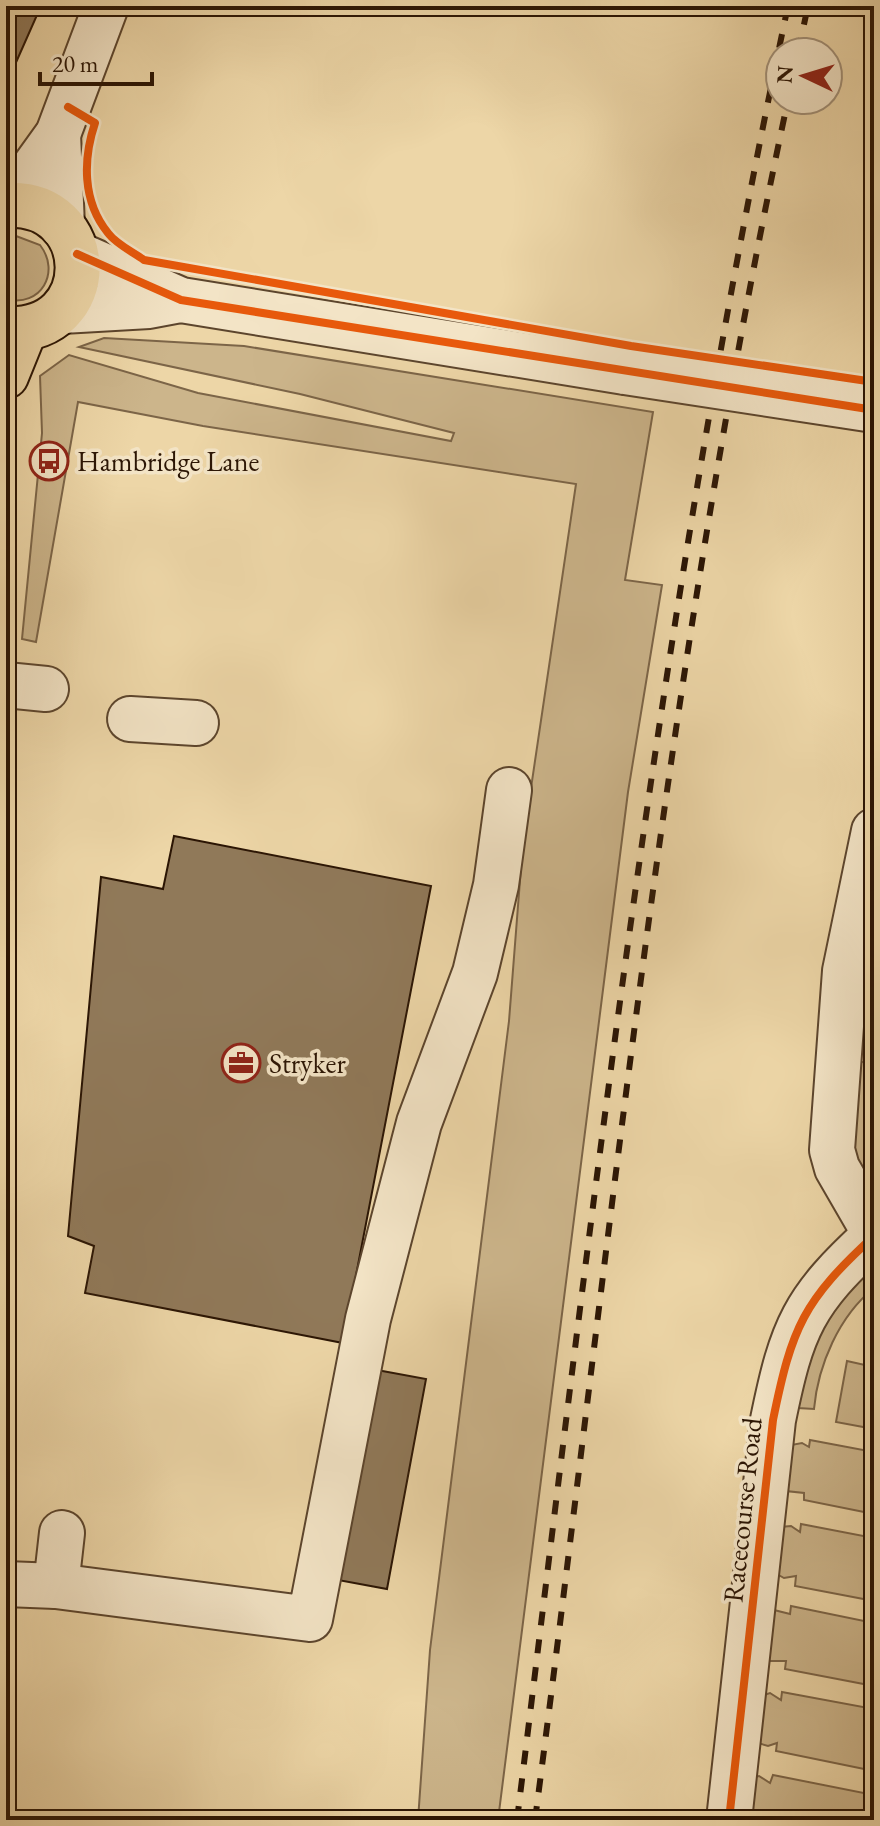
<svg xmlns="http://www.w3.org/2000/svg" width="880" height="1826" font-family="'EB Garamond',serif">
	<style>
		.green { fill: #ccb58b; stroke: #7c6548; stroke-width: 2 }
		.building { fill: #907959; stroke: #2b1504; stroke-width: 2 }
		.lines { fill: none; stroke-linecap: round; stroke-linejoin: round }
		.minor-casing { stroke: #5c452d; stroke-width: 48 }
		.major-casing { stroke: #2b1504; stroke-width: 48 }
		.minor { stroke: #f3e4c6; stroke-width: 44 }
		.major { stroke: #edd6a7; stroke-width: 44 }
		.rail { stroke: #2b1504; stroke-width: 6; stroke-dasharray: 14 14; stroke-linecap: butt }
		.minor-bridge-casing { stroke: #5c452d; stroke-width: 48; stroke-linecap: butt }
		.minor-bridge { stroke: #f3e4c6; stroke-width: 44 }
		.cycleway-casing { stroke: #f3e4c6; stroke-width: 13 }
		.cycleway { stroke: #e8590c; stroke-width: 8 }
		.labels { text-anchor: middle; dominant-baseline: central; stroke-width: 7; stroke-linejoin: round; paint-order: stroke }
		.poi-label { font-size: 28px; fill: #2b1504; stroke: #f3e4c6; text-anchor: start }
		.street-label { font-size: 28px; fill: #2b1504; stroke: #f3e4c6 }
	</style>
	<rect width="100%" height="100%" fill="#edd6a7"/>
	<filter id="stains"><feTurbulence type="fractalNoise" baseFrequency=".0025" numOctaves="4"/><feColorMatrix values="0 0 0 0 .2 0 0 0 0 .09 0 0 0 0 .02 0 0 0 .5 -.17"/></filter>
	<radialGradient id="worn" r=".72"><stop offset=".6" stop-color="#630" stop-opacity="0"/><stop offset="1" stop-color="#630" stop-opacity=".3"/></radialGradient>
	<g class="green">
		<path d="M16,236L40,245C61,272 41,308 6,299V238Z"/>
		<path d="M104,338L244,346L653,412L625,580L662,585L628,792L498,1820H418L430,1650L509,1021L523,842L576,484L203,426L78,402L36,642L22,639L42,433L40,376L69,355L198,393L451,441L454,433L300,394L79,347Z"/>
		<path d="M867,1061L868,1085L874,1086V1180L866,1167L855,1172L847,1150L858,1063Z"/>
		<path d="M874,1259V1288C839,1316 818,1365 814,1409L798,1408L808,1340Z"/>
		<path d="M847,1361L874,1367V1429L836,1422Z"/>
		<path d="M810,1440L874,1452V1514L804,1500V1493L786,1491L791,1445L802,1443L809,1447Z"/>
		<path d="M801,1524L874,1538V1601L795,1586L796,1576L784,1578L775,1573L780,1527L791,1526L800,1532Z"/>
		<path d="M791,1606L874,1623V1686L785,1669L786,1661H769L765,1657L774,1610L790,1614Z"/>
		<path d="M782,1692L874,1709V1771L776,1751L777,1743L768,1746L758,1743L761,1696L770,1693L781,1700Z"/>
		<path d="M773,1775L874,1795V1820H752L754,1777L759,1776L770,1783Z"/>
	</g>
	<g class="building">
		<path d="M6,6H41L6,85Z"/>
		<path d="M174,836L431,886L343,1343L85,1293L94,1246L68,1236L101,877L163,889Z"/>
		<path d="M377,1370L426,1379L387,1589L338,1580Z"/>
	</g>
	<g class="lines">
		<defs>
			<g id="minor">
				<path d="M58,134L62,226"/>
				<path d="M7,205L58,134L106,6"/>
				<path d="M77,254L181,300L625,372"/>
				<path d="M62,311L149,306L181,300"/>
				<path d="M6,685L46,689"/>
				<path d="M130,719L196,723"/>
				<path d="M874,831L845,971L832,1150L837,1168L874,1232"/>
				<path d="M6,1584L56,1586L62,1533"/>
				<path d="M56,1586L310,1619L368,1319L419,1123L475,973L496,885L509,790"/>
				<path d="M729,1820L773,1420C792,1327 803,1301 874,1236"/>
			</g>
			<g id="major">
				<path d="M6,205C100,200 103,334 6,329"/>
				<path d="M6,376L25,329"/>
			</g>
		</defs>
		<use href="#minor" class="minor-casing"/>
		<use href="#major" class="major-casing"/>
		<use href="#minor" class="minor"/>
		<use href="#major" class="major"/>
		<g class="rail">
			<path d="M798,52L808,6"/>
			<path d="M517,1820C592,1213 660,605 788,6"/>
			<path d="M535,1820C610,1246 666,667 788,100"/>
		</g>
		<defs>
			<path id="minor-bridge" d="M625,372L874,410"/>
		</defs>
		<use href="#minor-bridge" class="minor-bridge-casing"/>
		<use href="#minor-bridge" class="minor-bridge"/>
		<defs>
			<g id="cycleway">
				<path d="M68,107L95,123C83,159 82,201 108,233C116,244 133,252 144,260L631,346L874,382"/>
				<path d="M77,254L181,300L874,410"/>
				<path d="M729,1820L773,1420C792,1327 803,1301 874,1236"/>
			</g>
		</defs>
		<use href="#cycleway" class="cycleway-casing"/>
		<use href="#cycleway" class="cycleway"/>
	</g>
	<defs>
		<symbol id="bus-ring" viewBox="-11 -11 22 22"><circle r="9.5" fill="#f3e4c6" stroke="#8f2418" stroke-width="1.5"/><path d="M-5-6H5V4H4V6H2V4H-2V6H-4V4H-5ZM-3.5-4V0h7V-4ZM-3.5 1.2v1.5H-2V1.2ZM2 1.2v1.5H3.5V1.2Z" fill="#8f2418"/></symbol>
		<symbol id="office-ring" viewBox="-11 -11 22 22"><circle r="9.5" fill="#f3e4c6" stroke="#8f2418" stroke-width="1.5"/><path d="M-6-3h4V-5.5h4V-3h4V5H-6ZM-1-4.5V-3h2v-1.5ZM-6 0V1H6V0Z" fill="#8f2418"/></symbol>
	</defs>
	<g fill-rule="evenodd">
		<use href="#bus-ring" x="27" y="439" width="44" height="44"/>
		<use href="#office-ring" x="219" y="1041" width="44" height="44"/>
	</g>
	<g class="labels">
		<g class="poi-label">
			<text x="77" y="461">Hambridge Lane</text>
			<text x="269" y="1063">Stryker</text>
		</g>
		<g class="street-label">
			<text transform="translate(742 1510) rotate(-84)">Racecourse Road</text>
		</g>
	</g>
	<rect width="880" height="1826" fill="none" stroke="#edd6a7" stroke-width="32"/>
	<rect x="8" y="8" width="864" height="1810" fill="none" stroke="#2b1504" stroke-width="4"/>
	<rect x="16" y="16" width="848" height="1794" fill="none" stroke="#2b1504" stroke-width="2"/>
	<g transform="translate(804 76) rotate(274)"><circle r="38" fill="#f3e4c6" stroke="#a39178" stroke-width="2"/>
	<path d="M0-6L14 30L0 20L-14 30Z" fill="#8f2418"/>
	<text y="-12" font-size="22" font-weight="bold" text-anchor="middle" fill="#2b1504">N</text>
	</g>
	<path d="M40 72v12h112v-12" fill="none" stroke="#2b1504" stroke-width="4"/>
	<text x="52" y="72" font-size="24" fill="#2b1504" stroke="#f3e4c6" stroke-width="6" paint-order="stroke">20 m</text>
	<rect width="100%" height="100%" filter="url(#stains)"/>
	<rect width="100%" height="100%" fill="url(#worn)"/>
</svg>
